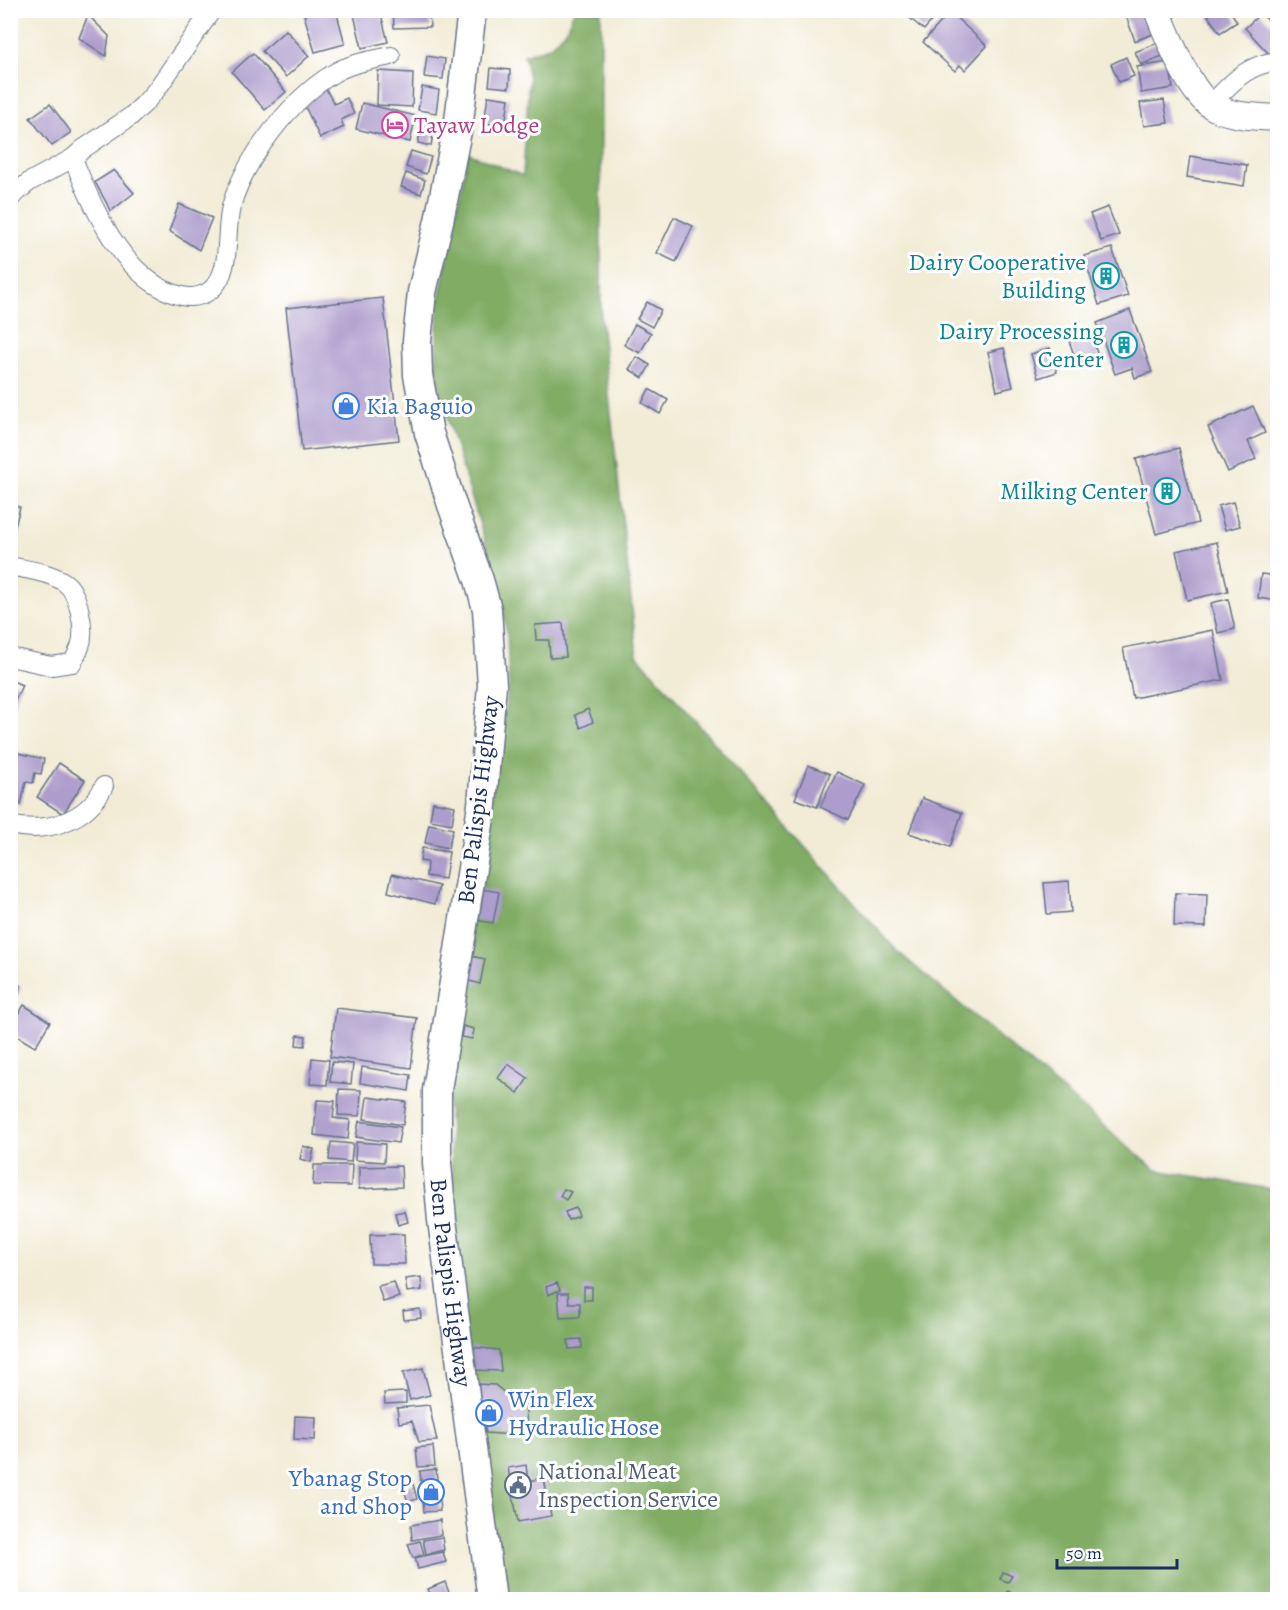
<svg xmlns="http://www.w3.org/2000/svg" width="1288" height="1610" font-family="Alegreya,serif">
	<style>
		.forest { fill: #80ac64; stroke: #4e6e61; stroke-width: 1.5 }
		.building { fill: #ad9dcc }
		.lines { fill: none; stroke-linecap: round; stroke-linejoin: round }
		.street-casing { stroke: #667188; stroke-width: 20 }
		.secondary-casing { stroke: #667188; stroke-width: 28 }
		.primary-casing { stroke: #667188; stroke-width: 31 }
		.street { stroke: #fff; stroke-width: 18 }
		.secondary { stroke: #fff; stroke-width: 26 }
		.primary { stroke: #fff; stroke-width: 28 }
		.labels { text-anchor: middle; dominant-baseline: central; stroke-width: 6; stroke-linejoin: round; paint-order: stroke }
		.hotel-label { font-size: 24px; fill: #b23c85; stroke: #fff; text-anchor: start }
		.culture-label { font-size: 24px; fill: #0d838f; stroke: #fff; text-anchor: end }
		.shop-label { font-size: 24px; fill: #366cbe; stroke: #fff; text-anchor: start }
		.street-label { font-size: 24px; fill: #1b2f5e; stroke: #fff }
		.service-label { font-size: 24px; fill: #4e5e75; stroke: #fff; text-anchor: start }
	</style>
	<rect width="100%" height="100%" fill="#fff"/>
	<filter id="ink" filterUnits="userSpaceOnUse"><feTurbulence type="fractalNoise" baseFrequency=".0167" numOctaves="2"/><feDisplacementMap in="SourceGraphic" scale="12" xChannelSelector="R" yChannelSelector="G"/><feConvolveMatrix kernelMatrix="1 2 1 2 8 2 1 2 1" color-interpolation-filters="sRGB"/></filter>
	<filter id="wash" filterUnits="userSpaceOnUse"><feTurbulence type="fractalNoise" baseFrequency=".008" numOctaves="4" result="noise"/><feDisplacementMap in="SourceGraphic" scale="24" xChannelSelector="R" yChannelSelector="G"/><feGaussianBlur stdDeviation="1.35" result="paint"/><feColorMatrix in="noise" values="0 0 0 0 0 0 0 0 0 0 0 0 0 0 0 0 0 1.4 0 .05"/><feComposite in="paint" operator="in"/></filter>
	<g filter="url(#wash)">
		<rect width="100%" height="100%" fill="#f2ecd6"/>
		<path class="forest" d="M574,11H601V320L637,655L897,951L1156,1170L1277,1190V1599H496L459,1318L448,1096L459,999L509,686L507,633L497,580L444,408L438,383L436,361L438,304L468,153L523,176L529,78L524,55L549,47L565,32Z"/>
		<g id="blocks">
			<g class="building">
				<path d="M320,10H336L345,44L315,52L304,15Z"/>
				<path d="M373,10H380L388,42L362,48L354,15Z"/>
				<path d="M393,10H429L430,27L394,28Z"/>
				<path d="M910,10H935L938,13L924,30L906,15Z"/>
				<path d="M1141,10H1145L1153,34L1135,41L1126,16Z"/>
				<path d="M1216,10H1230L1237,22L1220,33L1208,16Z"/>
				<path d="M950,12L987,46L965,70L960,65L955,71L923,42Z"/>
				<path d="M1261,13L1278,31V49L1270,55L1245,28Z"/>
				<path d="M88,15L109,36L106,56L79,38Z"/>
				<path d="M286,30L309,56L286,77L262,51Z"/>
				<path d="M1160,42L1165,55L1141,65L1135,52Z"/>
				<path d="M253,53L286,92L265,110L232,72Z"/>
				<path d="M427,56L445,59L443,79L424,77Z"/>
				<path d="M1126,57L1134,76L1119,82L1111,64Z"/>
				<path d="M1169,62L1173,88L1141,93L1137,67Z"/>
				<path d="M491,68L510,70L509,88L489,86Z"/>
				<path d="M378,71L413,73L412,107L377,105Z"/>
				<path d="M325,87L334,104L347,98L354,114L341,120L344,127L320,138L301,98Z"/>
				<path d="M422,87L439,90L436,113L418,110Z"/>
				<path d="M488,96L509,99L505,126L484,123Z"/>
				<path d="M1164,100L1168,123L1144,126L1140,103Z"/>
				<path d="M362,103L416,116L410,142L356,129Z"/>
				<path d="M50,104L71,132L52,146L30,118Z"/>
				<path d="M423,120L435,122L431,146L418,143Z"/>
				<path d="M411,151L431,157L426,174L406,167Z"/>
				<path d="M1190,156L1247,165L1244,186L1187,177Z"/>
				<path d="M114,170L134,193L111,211L95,182Z"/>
				<path d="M406,173L425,180L421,194L401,187Z"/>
				<path d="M179,204L212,218L199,250L169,231Z"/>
				<path d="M1108,207L1119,235L1101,241L1090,214Z"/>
				<path d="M674,217L693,226L676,262L657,253Z"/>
				<path d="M1112,248L1128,296L1099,305L1084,256Z"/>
				<path d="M383,298L399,440L302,451L286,308Z"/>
				<path d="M647,302L661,310L652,327L637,319Z"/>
				<path d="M1130,310L1152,372L1135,378L1132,368L1115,374L1097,323Z"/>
				<path d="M635,324L651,333L640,353L624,345Z"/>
				<path d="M1089,331L1099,358L1078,366L1068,338Z"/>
				<path d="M1004,348L1013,387L997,391L988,352Z"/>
				<path d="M1050,348L1057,372L1038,378L1031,354Z"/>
				<path d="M637,357L650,365L643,378L629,369Z"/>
				<path d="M649,389L668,400L660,414L642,403Z"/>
				<path d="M1253,406L1265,433L1248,441L1256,459L1228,472L1208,427Z"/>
				<path d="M1179,448L1198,523L1156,534L1136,459Z"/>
				<path d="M1233,502L1240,526L1225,530L1218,506Z"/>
				<path d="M10,505L20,507L13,535L10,534Z"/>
				<path d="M1217,542L1228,591L1187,600L1176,551Z"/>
				<path d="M1261,574L1278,576V601L1258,598Z"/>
				<path d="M1228,599L1235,629L1218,633L1211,603Z"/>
				<path d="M563,623L566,657L550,658L549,640H536L535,625Z"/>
				<path d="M1213,630L1223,680L1133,698L1123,648Z"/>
				<path d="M10,680L22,685L10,713Z"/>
				<path d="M588,709L593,722L581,728L575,715Z"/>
				<path d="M10,751L44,759L41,774L35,773L33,783L26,782L21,805L10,803Z"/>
				<path d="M59,763L85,780L63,814L37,797Z"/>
				<path d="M808,765L830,774L817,807L795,799Z"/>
				<path d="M837,772L865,785L848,820L820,807Z"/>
				<path d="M922,798L962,813L950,847L909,833Z"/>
				<path d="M433,802L455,806L452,824L430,820Z"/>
				<path d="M429,824L453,829L448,848L425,843Z"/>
				<path d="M422,848L449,852L445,879L426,876L427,862L420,861Z"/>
				<path d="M392,874L439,886L435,904L388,892Z"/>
				<path d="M1069,881L1071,912L1047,914L1044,883Z"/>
				<path d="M481,889L499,892L493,923L475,920Z"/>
				<path d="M1175,893L1207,894L1206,927L1174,926Z"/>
				<path d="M471,956L485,959L480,984L466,980Z"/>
				<path d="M10,982L21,986L11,1013H10Z"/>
				<path d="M24,1005L50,1022L35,1047L10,1032V1027Z"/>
				<path d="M336,1008L417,1018L411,1068L330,1057Z"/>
				<path d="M463,1026L474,1029L472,1039L461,1037Z"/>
				<path d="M297,1035L306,1036L305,1046L296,1045Z"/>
				<path d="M312,1058L329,1060L327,1085L310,1084Z"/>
				<path d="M332,1062L353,1064L351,1084L330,1082Z"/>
				<path d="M508,1064L528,1078L518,1093L498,1078Z"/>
				<path d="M362,1067L411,1075L409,1091L360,1083Z"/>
				<path d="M339,1089L361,1090L360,1116L338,1115Z"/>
				<path d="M367,1097L406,1102L403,1125L364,1119Z"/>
				<path d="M317,1100L335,1101L333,1118L350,1120L348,1139L314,1135Z"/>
				<path d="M359,1121L401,1127L398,1143L356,1137Z"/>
				<path d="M331,1142L353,1144L351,1162L329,1160Z"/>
				<path d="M356,1142L385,1144L384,1162L355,1160Z"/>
				<path d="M303,1146L314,1149L311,1162L300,1159Z"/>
				<path d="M314,1165H352L351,1186L313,1185Z"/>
				<path d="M401,1166L402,1187L359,1189V1167Z"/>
				<path d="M564,1189L571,1192L566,1200L560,1196Z"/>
				<path d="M576,1208L579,1216L568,1220L565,1212Z"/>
				<path d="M405,1211L408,1222L398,1225L395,1213Z"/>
				<path d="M404,1234L405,1264H371L370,1235Z"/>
				<path d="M421,1277L422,1290L407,1292L405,1279Z"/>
				<path d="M394,1282L399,1297L383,1302L378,1286Z"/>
				<path d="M557,1283L560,1290L548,1295L546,1287Z"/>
				<rect x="584" y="1287" width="8" height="13"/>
				<path d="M558,1293H568L569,1303H580V1317L560,1318Z"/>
				<path d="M420,1309L421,1318L404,1320L403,1311Z"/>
				<path d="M581,1339L582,1348L569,1349L568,1340Z"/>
				<path d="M471,1347L499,1350L501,1371L473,1370Z"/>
				<path d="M423,1368L430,1395L410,1400L403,1373Z"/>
				<path d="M477,1384L495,1385L526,1410L527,1436L486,1433Z"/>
				<path d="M406,1392V1403L385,1404L384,1393Z"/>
				<path d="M429,1405L437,1441L419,1442L412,1421L399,1423L397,1408Z"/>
				<path d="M295,1416L316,1417L315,1440L294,1439Z"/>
				<path d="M433,1446L435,1466L418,1467L416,1448Z"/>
				<path d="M526,1465L528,1481L544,1478L551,1516L518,1522L508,1468Z"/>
				<path d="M436,1469L440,1511L424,1512L420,1471Z"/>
				<path d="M413,1484L417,1499L408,1502L403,1487Z"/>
				<path d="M440,1520L441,1535L412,1540L411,1525Z"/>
				<path d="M442,1537L444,1550L426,1554L423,1540Z"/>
				<path d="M420,1541L424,1554L413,1558L408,1544Z"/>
				<path d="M443,1552L446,1562L418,1569L415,1558Z"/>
				<path d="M1003,1572L1012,1576L1008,1582L1000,1579Z"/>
				<path d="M445,1582L452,1600H433L428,1589Z"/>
				<path d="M1008,1591L1023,1600H1003Z"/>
			</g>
		</g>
	</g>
	<g filter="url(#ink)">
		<use href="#blocks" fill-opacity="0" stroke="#667188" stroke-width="1.5"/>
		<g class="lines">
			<defs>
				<g id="street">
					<path d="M1210,105C1232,83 1245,65 1278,61"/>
					<path d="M73,158C92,207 125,283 182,296C195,299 209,295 217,283C231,263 225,230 231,207C244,159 292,98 334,73C350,63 373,60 391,56"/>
					<path d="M10,198L29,182L73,158L83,149L130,117L144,104L157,89L212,10"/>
					<path d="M10,566C28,570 49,572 64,582C79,592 86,630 80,647C78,652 75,658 72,663L51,666L10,657"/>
					<path d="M10,825C47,834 87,821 104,786"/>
				</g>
				<path id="secondary" d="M1157,10C1167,35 1188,89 1209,104C1225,116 1258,117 1278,118"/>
				<g id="primary">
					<path id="s1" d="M472,10L459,121L439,221L422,292L417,341L418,375L429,433L452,505L479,580L487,609L492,685L482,805L437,1090V1163L442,1220L492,1600"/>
				</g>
			</defs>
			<use href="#street" class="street-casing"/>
			<use href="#secondary" class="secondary-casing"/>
			<use href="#primary" class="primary-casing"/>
			<use href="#street" class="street"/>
			<use href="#secondary" class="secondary"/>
			<use href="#primary" class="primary"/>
		</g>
	</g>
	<defs>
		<symbol id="hotel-ring" viewBox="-11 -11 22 22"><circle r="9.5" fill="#fff" stroke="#d1479c" stroke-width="1.5"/><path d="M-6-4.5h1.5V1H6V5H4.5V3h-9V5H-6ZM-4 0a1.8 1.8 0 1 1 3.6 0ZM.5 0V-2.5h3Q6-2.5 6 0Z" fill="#d1479c"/></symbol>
		<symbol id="building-ring" viewBox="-11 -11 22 22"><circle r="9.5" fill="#fff" stroke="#0f9aa8" stroke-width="1.5"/><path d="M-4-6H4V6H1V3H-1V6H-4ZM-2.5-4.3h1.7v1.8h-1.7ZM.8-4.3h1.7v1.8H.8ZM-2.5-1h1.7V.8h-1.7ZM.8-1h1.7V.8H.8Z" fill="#0f9aa8"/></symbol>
		<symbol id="shop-ring" viewBox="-11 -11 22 22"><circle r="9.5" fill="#fff" stroke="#3f7fe0" stroke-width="1.5"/><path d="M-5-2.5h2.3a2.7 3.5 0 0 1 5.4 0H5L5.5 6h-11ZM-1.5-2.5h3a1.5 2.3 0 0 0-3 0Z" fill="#3f7fe0"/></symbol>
		<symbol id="civic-ring" viewBox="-11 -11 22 22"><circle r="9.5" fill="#fff" stroke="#5c6f8a" stroke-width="1.5"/><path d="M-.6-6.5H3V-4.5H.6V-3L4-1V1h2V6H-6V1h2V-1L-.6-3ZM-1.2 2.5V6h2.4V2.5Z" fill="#5c6f8a"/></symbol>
	</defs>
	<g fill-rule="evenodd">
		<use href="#hotel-ring" x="380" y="110" width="30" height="30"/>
		<use href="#building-ring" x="1091" y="261" width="30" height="30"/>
		<use href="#building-ring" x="1109" y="330" width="30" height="30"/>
		<use href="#shop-ring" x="331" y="391" width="30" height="30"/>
		<use href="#building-ring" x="1152" y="476" width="30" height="30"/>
		<use href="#shop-ring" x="474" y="1398" width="30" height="30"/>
		<use href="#civic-ring" x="503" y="1470" width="30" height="30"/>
		<use href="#shop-ring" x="416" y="1477" width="30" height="30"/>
	</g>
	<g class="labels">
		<g class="hotel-label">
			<text x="414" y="125">Tayaw Lodge</text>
		</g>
		<g class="culture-label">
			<text x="1086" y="262">Dairy Cooperative<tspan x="1086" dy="28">Building</tspan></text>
			<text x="1104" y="331">Dairy Processing<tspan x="1104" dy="28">Center</tspan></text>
			<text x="1148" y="491">Milking Center</text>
		</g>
		<g class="shop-label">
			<text x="366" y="406">Kia Baguio</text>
			<text x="508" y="1399">Win Flex<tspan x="508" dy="28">Hydraulic Hose</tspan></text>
			<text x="412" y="1478" text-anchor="end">Ybanag Stop<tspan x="412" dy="28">and Shop</tspan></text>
		</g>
		<g class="street-label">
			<text transform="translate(478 800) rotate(-83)">Ben Palispis Highway</text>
			<text stroke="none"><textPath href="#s1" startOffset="1293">Ben Palispis Highway</textPath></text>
		</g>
		<g class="service-label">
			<text x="538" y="1471">National Meat<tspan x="538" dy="28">Inspection Service</tspan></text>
		</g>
	</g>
	<rect width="1288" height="1610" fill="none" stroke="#fff" stroke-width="36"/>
	<path d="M1057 1559v9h120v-9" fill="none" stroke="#1b2f5e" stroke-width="3"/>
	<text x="1066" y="1559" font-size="18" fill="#1b2f5e" stroke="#ffffff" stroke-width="4.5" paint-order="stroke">50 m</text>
</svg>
